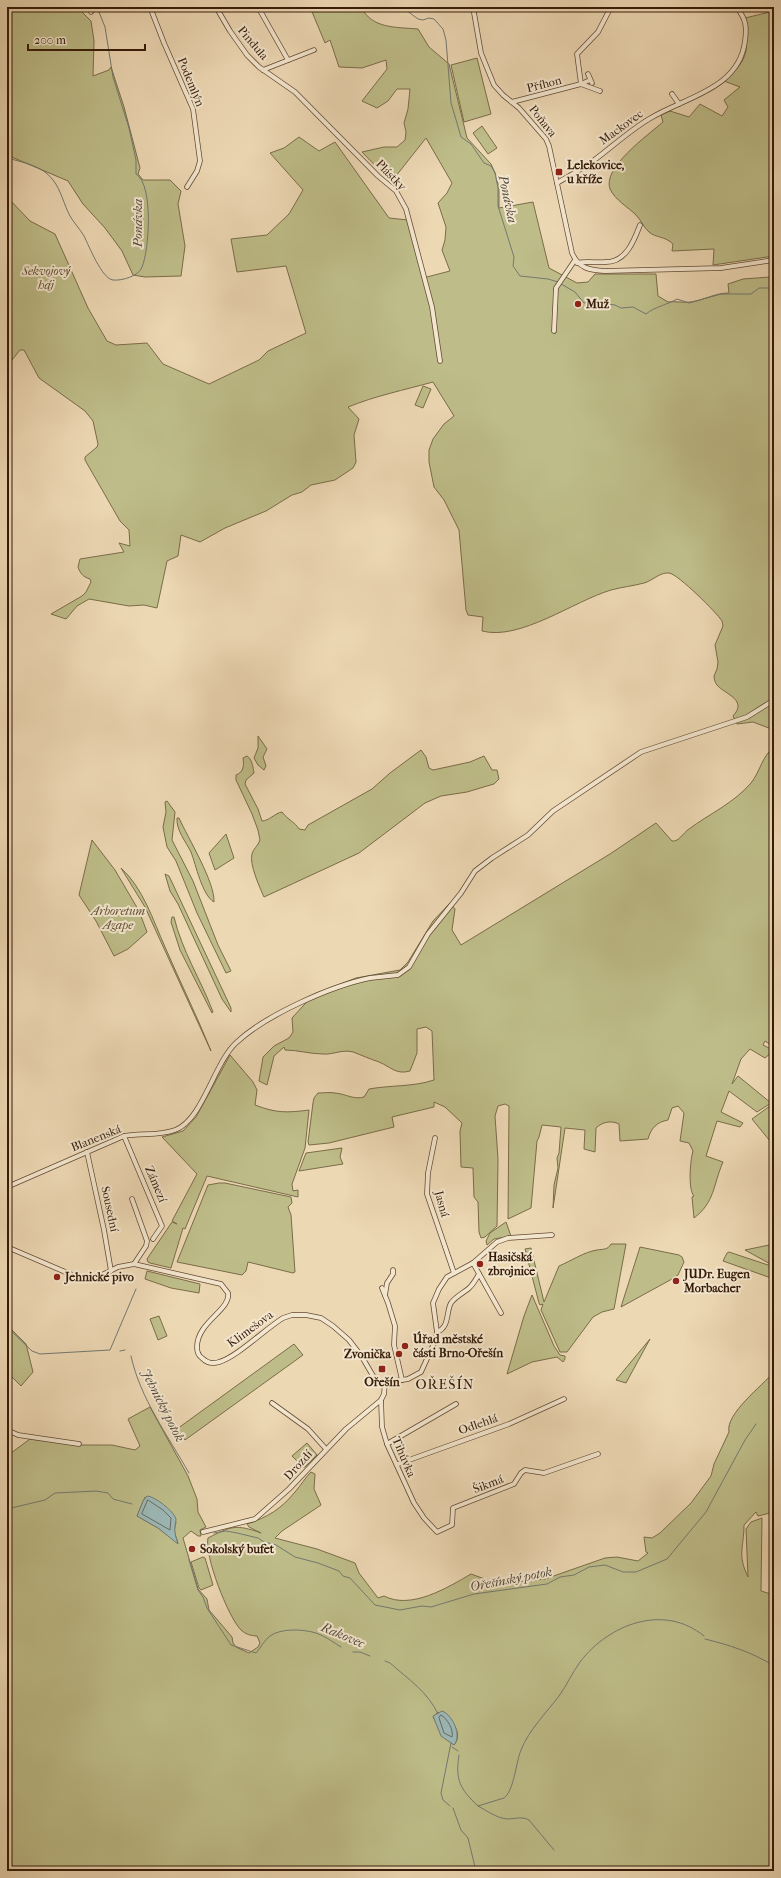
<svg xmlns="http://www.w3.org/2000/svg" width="781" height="1878" font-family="'IM FELL French Canon',serif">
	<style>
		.green { fill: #bebd89; stroke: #7a6c49; fill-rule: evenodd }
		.water { fill: #9cb8b6; stroke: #737971 }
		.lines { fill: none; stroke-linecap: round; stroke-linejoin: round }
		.shore { stroke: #696a60; stroke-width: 1 }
		.stream { stroke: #737971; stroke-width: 1 }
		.minor-casing { stroke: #644a34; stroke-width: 5.5 }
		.minor { stroke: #f3e6ce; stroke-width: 4 }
		.poi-dot { fill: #8f2418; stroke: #f3e6ce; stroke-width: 1.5 }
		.labels { text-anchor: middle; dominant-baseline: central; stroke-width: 4; stroke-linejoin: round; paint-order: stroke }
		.street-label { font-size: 12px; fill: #361b09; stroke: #f3e6ce }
		.poi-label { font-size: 12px; font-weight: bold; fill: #361b09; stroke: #f3e6ce; text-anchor: start }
		.park-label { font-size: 12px; font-style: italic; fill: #5f4c2f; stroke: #f3e6ce }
		.water-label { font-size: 13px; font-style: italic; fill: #554a3d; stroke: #f3e6ce }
		.quarter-label { font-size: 14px; letter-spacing: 1px; fill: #361b09; stroke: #f3e6ce }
	</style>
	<rect width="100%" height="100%" fill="#edd8b4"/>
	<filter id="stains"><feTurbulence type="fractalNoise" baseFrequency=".005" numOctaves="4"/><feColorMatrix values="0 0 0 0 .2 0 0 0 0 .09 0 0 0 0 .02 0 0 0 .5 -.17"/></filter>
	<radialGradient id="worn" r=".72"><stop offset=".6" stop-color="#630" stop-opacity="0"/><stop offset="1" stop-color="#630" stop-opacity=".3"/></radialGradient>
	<g class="green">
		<path d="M7,7H77L91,21L94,41L93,76L109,70L111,67L124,107L140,168L138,174L143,180H170L181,191L178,204L185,246L181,276L145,277L133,275L122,251L105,228L83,204L68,181L7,155Z"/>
		<path d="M310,7H361C372,29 396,27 418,29L429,47L449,64L467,138L491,164L496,175L499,189V208L533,202L549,268L577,283L588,282L595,274H656L658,296L668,302C676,301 684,303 691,302C704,300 715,293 729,293L728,284L743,279L770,277V263H774V730L753,722L737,724L733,716C747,701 728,695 719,687C716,685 714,680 714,676L717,669L718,662L715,645L723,626L722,621C717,613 678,574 669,573C660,572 652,581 644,583C633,586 622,587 611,590C574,601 520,641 482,631L483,617L468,615L466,610L459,530L444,500L434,487L429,462V450L433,439L444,424L454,416L433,382C404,390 375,396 348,407L359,419L354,435L356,462L353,468L335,480L311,485L302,492L292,495L266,511L225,528L200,542L181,535L178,556L167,561L157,608L144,605L129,606L89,599L77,606L66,619L51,614L82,596L86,592L91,582L90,579C83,577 80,573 78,567L80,559L124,552L119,543L130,546L129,530L120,521L85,460V457L97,447L98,444L93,421L85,411L39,378L24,350H20L7,366V197L30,221L55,234L88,308L107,341L116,345L147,343L163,364L209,384L259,360L268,351L306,333L286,266L237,272L231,239L267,235L289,214L303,190L270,153L284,148L299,137L319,151L335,142L389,218L408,220L423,278L450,271L442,250L445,240L446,227L438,203L447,193L452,183L426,138L392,181L389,180L362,152L384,147H397L405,140L406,132L404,123L408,109L410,89H397L388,101L377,108L362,101L387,69L386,60L362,68L339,67L330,40L325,43Z"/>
		<path d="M774,11V256L713,265L714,249L672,251L673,244C665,236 656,238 649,232C644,228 641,220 636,215C628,207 615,200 610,189C602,168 648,135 663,122L661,115L670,111L689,117L700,104L722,116L728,107L724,100L740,87L724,81C751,57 747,52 745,18Z"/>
		<path d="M477,58L491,114L464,122L451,65Z"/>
		<path d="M482,126L497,148L488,154L473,133Z"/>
		<path d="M423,386L431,389L423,408L415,405Z"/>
		<path d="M258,736L267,749L263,757L266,766L264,770L258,765L254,758L258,748Z"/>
		<path d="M774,747V1047L765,1041L763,1045L771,1049L772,1052L765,1058L750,1049L741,1059L732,1084L738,1076L771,1103L757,1112L729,1091L721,1112L743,1123L740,1127L717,1121L706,1156L723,1162C713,1185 715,1202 694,1218L692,1197L694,1196C688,1190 690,1161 693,1151L689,1143L680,1141L684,1113L678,1106L672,1108L668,1120C657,1122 651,1128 648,1139L620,1141L619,1124C611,1120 602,1122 596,1128L595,1152L584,1149L585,1130L565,1128L553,1208L554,1185L558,1168L557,1158L559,1153L561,1127L542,1125L539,1137L537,1141L531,1208L508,1219L509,1106L505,1104L498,1106L495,1116L498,1159L497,1226L485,1237L481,1238L479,1232L478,1202L474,1197L473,1168L461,1167L460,1131L462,1123L445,1107L434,1102V1107L392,1117L394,1127L329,1143L309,1145L308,1142L313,1103L314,1098L318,1093C324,1093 330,1092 335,1093C346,1094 354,1100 364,1097L369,1089C391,1085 413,1087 434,1080L432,1031L426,1027L417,1029V1053L410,1071C396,1075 391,1067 379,1062C370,1059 361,1055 353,1052C342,1049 333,1055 323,1054C310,1054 298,1050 285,1050L284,1047L274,1056L267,1085L259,1081L263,1057L274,1046L289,1038L293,1032L292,1018L314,994L356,978L400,970L408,962L433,921L450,903L455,909L452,930L461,945L610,854L656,823L672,841C679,842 683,833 689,829C709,814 734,803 751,783C760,772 762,756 774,747Z"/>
		<path d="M421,750L426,757L429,768L433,770L470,762L484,756L492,770H497L499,779L494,784L487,786L467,792L441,796L425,803L359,853L264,897C260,888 249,864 252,854C253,849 258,846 260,840L258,830L252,814L236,780V775C244,772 244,765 243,758L247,756C252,759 253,767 254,773L246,780L245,784L258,809L262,821C269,821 275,813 282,812C288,820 295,822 299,829L305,830L308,825L372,789L390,773Z"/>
		<path d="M167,801L175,812L172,840L193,881L218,945L231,971L226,973L197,913L176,861L167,847L163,827L166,812L165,802Z"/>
		<path d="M177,818H179C188,838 215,882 214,902C202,895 196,865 191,852C186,842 176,830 177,818Z"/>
		<path d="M226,834L234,858L215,870L209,853Z"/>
		<path d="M92,840L115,870L139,911L147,932L128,949L114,956L96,921L79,895Z"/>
		<path d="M121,868C143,888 153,920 165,947C180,982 197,1016 211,1051L145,907Z"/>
		<path d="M165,874L169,876L231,1008V1012L222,999L178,904L170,891Z"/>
		<path d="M172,917H174C182,951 201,980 213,1012L212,1013L180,950L171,922Z"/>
		<path d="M230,1055L253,1082L257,1090L255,1105C276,1113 286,1113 309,1110L305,1148L292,1184L293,1191L298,1190V1197L207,1176L185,1229L183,1228L171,1268L150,1263L148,1262L147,1259L172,1222L177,1224L172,1221L197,1174L162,1137L183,1131L196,1117Z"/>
		<path d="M774,1103V1146L752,1119Z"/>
		<path d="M342,1148L340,1157L343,1164L299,1171L306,1153Z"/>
		<path d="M219,1183H225L291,1197L292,1203L288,1207L291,1215L295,1272L293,1273L248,1262L246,1271L242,1275L177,1262L208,1185Z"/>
		<path d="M506,1222L511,1236L494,1239L487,1245L486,1241L490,1233Z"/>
		<path d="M611,1244H626L614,1309L602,1312L593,1317L567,1352H560L541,1310L543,1304L540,1305L539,1303L525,1249L531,1248L544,1302L559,1266C571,1261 584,1252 597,1250C603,1249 608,1250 611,1244Z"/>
		<path d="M774,1244V1266L745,1250Z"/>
		<path d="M640,1247L679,1255L682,1257L684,1262L678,1275L672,1279L621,1307Z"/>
		<path d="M729,1252L774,1267V1279L723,1261L727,1253Z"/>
		<path d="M147,1271L200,1284L199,1293L171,1288L145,1279Z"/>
		<path d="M532,1295L554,1346L560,1355L565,1356V1359L563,1362L557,1357L532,1362L507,1374L524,1316Z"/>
		<path d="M159,1316L167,1336L158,1340L150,1319Z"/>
		<path d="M7,1325L26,1344L33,1372L21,1386L7,1372Z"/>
		<path d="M650,1339L626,1383L616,1380Z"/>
		<path d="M294,1344L303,1355L185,1440L177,1429Z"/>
		<path d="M774,1372V1512L758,1516L756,1512L744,1525C744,1548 737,1554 748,1577L746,1529L751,1522L762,1518L761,1591L774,1595V1871H7V1456L30,1439L78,1445H112L135,1450L140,1446L128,1419L150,1407L188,1476L197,1499L198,1512L206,1527L200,1530L201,1536H198L191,1531L183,1538L198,1589L207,1599L209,1610L232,1637L233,1643L236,1647L249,1653L258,1647L260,1643L257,1636C251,1636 245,1634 241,1630C228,1617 204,1555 208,1538C231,1526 236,1524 261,1533L249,1527L247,1524C268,1517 281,1509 295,1492C301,1485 305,1478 311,1472L315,1474L314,1489L321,1505L282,1531L275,1538L317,1549L355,1563L359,1573L378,1598L384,1596C411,1610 447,1588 471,1574L493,1582L507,1583L545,1579L605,1558L617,1557L638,1561L648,1553L646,1552L644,1537L652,1538L660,1533L691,1503L711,1476L714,1464L729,1432C725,1414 763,1385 774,1372ZM145,1497L176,1522L174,1531L178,1543L158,1528L137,1516ZM438,1712C449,1719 465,1731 454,1745C439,1734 442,1732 433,1717Z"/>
		<path d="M307,1443L317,1455L305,1467H303L292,1456Z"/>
		<path d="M203,1557L205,1558L213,1585L201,1590L199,1588L191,1562Z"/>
	</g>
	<g class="water">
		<path d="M147,1496C154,1496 174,1511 176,1519C176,1523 174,1528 175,1532C175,1536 177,1540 178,1544L158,1528L137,1516L143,1501Z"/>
		<path d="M442,1711C453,1715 462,1736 454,1745L441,1736L433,1716Z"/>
	</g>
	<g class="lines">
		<g class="shore">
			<path d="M148,1500L163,1510L171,1518L170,1530L142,1514Z"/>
			<path d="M441,1715C447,1718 454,1730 452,1737L444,1733L439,1718Z"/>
		</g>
		<g class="stream">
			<path d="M402,7L418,19L423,20L429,18L434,19L443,29L446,40L451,103L457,123L461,137L471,144L484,163L491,166L495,173L498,188V206L514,257L513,266L520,276L548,279L558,282"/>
			<path d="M7,158C22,162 43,166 53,180C61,190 64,205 70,216C74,223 80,229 84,236C89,246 102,279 113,280C122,281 139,276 142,267C149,251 154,185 136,174V160L129,128L113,77L105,27L97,7"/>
			<path d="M561,284L575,292L584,303L593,302L596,309L607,304L615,305L621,308L633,307L646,314C656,306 667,305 677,299L689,303L721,294H751L759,288H774"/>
			<path d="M7,1327L32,1351L40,1354L110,1350L136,1289"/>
			<path d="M120,1351L125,1350"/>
			<path d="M131,1356C140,1398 168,1436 189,1473"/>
			<path d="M7,1509L45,1500L55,1493L96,1491L108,1493L113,1499L132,1504"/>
			<path d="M214,1533L226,1531L237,1533L258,1538L264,1542L276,1545L295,1557L318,1563L339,1571L343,1576L350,1578L375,1605L400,1610L422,1606L431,1607L474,1594L547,1584L560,1577L574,1575L589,1567L605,1565L623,1572H636L667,1559L706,1512L745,1440L756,1424"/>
			<path d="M189,1560L198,1590L203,1597L207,1608L231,1645L256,1653C261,1648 264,1640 270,1636C281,1628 303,1629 316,1633C325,1636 333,1642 341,1647"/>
			<path d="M705,1639C729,1645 752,1652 774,1666"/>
			<path d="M353,1652H360L370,1656"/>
			<path d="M385,1661L390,1663C408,1679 428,1692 438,1714"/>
			<path d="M452,1747L458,1751"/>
			<path d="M459,1755C455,1780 460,1789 478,1806L504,1798C514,1791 516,1762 521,1750C529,1730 546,1713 559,1696C567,1685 572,1673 580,1662C609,1624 664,1603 704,1636"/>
			<path d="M450,1806L443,1800L441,1793L451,1743"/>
			<path d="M478,1806C487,1811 497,1818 507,1819C515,1819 522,1816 529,1820L554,1850"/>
			<path d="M453,1808L461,1830L468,1838L476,1871"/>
		</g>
		<defs>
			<g id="minor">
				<path d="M90,7L91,12"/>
				<path d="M150,7L164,43L193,109L200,161L197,171L187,187"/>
				<path d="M216,7L230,31L247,55L259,67L295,92L378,176L396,191L406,209L432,307L440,361"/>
				<path d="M258,7L288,60"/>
				<path d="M473,7L481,53L494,85L503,95L519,108L546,139L549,146L572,253C579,269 590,270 605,271L721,268L774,260"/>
				<path d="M263,70L314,50"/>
				<path d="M588,74L592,83"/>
				<path d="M581,84L577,54L598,32L611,7"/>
				<path d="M581,84L600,91"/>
				<path d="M672,94L679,104"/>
				<path d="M512,102L581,84L590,80"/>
				<path d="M557,183C569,176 582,169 593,161C612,147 629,131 649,119C684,97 739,90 745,41C747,27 746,19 737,8"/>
				<path d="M577,263C587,261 596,263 606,262C626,262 634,241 640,225"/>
				<path d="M554,331L556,288L575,260"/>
				<path d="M774,652L772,657L774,666"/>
				<path d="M124,1136L162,1226L153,1239"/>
				<path d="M435,1138L428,1173L427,1194L454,1273"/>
				<path d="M87,1152L104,1230L111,1271"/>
				<path d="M7,1187L124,1136C141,1133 159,1136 175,1130C203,1120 214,1062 237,1042C266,1015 331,986 370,978C379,977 389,976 398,975L409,967L428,934L461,893L475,871L492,858L528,835L553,811L641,752L747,717L774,700"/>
				<path d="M132,1199L147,1241L146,1246L134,1264"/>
				<path d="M7,1247L84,1280H92L118,1267L134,1264L221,1284L228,1293C231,1310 197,1322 197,1347C197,1352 199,1356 202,1358C207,1363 213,1364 219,1362C237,1357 265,1329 283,1318L292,1315H306L321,1318L333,1326L349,1340L362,1357L376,1381L382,1383L408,1379L421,1372L436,1339L437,1332L433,1303L439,1289L447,1277L473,1263L497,1242L508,1238L552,1235"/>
				<path d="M473,1263L501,1313"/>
				<path d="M382,1288L388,1303L395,1326L394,1345L402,1380"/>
				<path d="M385,1295L387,1283L393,1274V1270"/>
				<path d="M437,1332C450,1327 446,1311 451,1303C455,1297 463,1293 468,1289C473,1285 476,1279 479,1274"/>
				<path d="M381,1400L382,1427L387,1444L414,1503L424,1518L437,1532L452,1525L453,1508L514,1484L521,1473L525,1470L544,1473L598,1454"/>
				<path d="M272,1403L308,1429L326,1449"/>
				<path d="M7,1430L18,1435L79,1444"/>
				<path d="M387,1444L456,1404"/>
				<path d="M398,1464L509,1424L564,1399"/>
				<path d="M203,1532L255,1519L289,1489L346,1429L381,1400L384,1394L385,1382"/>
			</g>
		</defs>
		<use href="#minor" class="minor-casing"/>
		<use href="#minor" class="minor"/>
	</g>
	<g class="poi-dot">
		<rect x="555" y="168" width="8" height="8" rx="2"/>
		<circle cx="578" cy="304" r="4"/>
		<circle cx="480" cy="1264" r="4"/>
		<circle cx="57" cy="1277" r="4"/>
		<circle cx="676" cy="1281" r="4"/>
		<circle cx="405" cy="1346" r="4"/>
		<circle cx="399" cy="1354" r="4"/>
		<rect x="378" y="1365" width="8" height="8" rx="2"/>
		<circle cx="192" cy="1549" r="4"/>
	</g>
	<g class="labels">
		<g class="street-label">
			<text transform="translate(253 43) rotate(50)">Pindula</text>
			<text transform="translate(191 82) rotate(68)">Podemlýn</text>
			<text transform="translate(544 84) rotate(-14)">Příhon</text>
			<text transform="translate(543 121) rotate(52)">Poňava</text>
			<text transform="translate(621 127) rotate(-36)">Mackovec</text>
			<text transform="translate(391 175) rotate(46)">Plástky</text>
			<text transform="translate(96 1138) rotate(-22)">Blanenská</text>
			<text transform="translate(156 1184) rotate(67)">Zámezí</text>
			<text transform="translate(442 1204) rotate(75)">Jasná</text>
			<text transform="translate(110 1209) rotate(78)">Sousední</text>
			<text transform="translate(250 1329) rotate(-36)">Klimešova</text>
			<text transform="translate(478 1424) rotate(-19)">Odlehlá</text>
			<text transform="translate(404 1457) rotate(67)">Tihůvka</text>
			<text transform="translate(298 1465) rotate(-48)">Drozdí</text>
			<text transform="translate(488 1484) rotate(-21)">Šikmá</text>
		</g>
		<g class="poi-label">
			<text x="567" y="165">Lelekovice,<tspan x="567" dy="14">u kříže</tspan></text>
			<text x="586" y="304">Muž</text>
			<text x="488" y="1257">Hasičská<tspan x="488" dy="14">zbrojnice</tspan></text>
			<text x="684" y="1274">JUDr. Eugen<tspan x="684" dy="14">Morbacher</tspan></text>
			<text x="65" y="1277">Jehnické pivo</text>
			<text x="413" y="1339">Úřad městské<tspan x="413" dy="14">části Brno-Ořešín</tspan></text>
			<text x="391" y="1354" text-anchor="end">Zvonička</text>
			<text x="382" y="1382" text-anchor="middle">Ořešín</text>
			<text x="200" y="1549">Sokolský bufet</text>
		</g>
		<g class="park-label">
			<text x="46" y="271">Sekvojový<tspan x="46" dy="14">háj</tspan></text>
			<text x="118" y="911">Arboretum<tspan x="118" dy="14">Agape</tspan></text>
		</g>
		<g class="water-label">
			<text transform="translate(508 199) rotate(78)">Ponávka</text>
			<text transform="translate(137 223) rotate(-90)">Ponávka</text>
			<text transform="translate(163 1405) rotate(63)">Jehnický potok</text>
			<text transform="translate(511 1579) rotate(-11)">Ořešínský potok</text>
			<text transform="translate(343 1635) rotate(23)">Rakovec</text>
		</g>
		<g class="quarter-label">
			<text x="445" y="1384">OŘEŠÍN</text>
		</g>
	</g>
	<rect width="781" height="1878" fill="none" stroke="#edd8b4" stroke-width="24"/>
	<rect x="8" y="8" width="765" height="1862" fill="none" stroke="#361b09" stroke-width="2"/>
	<rect x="12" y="12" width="757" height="1854" fill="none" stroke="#361b09"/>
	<path d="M28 44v6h117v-6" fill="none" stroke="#361b09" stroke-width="2"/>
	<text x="34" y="44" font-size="12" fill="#361b09" stroke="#f3e6ce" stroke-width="3" paint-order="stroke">200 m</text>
	<rect width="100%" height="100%" filter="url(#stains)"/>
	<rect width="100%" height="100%" fill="url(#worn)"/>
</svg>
